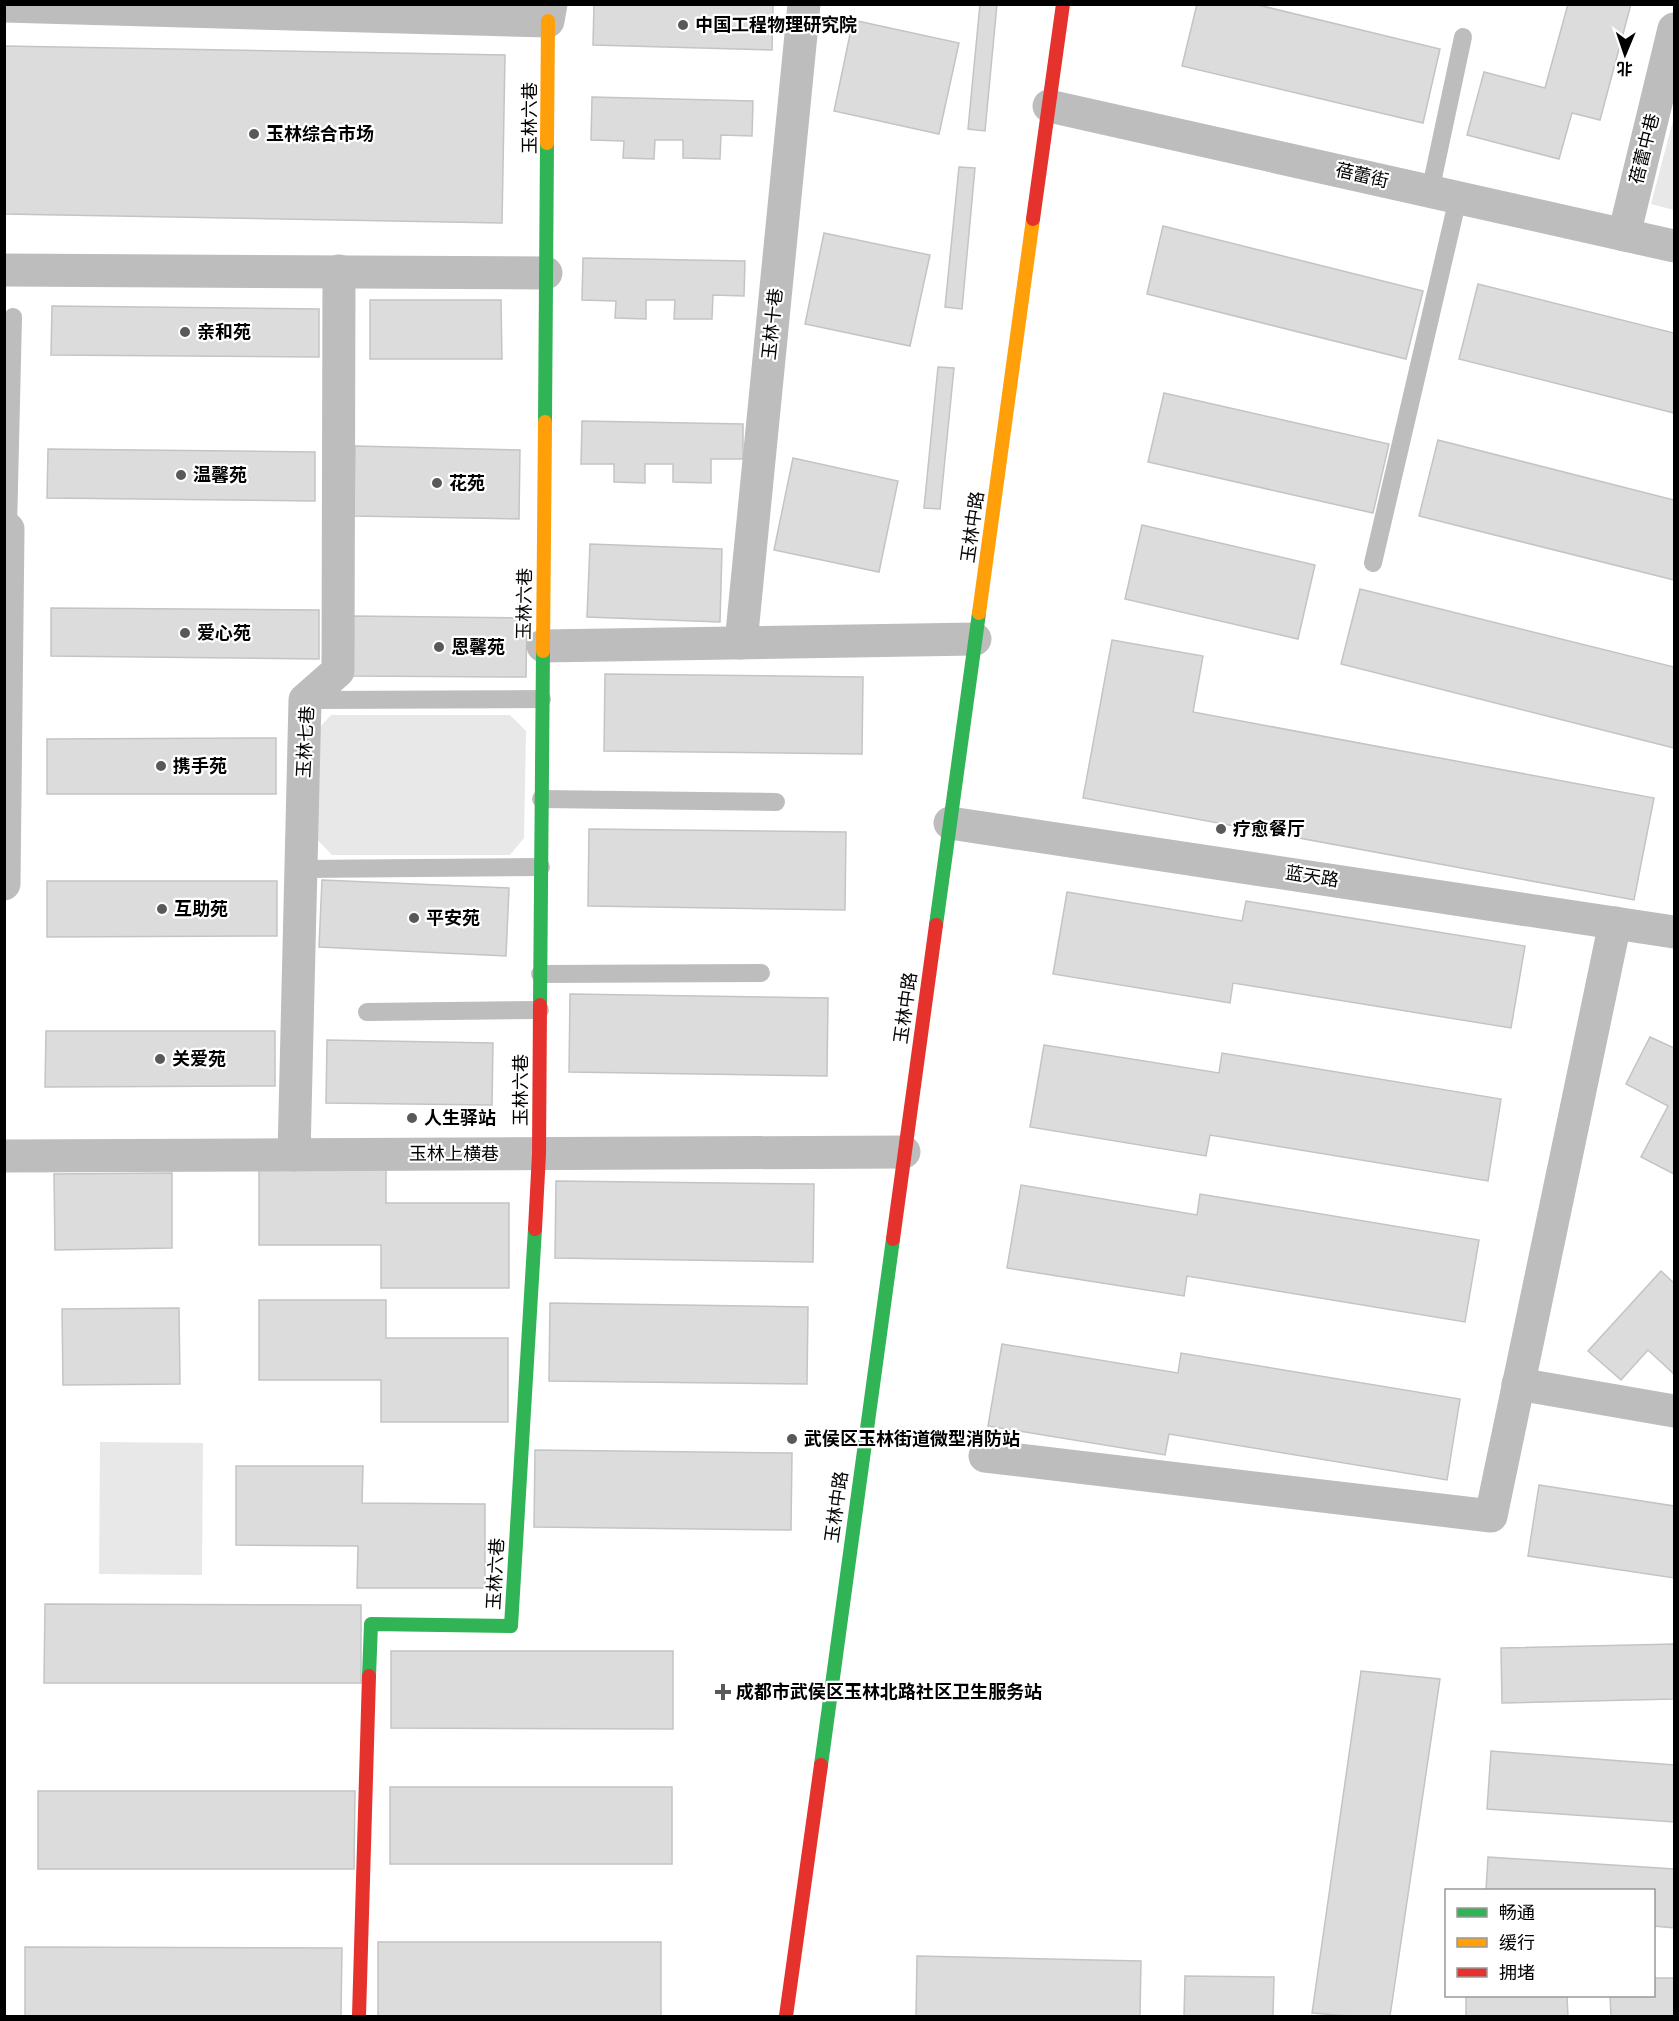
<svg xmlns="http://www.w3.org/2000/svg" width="1679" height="2021" font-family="'Source Sans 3','Noto Sans SC',sans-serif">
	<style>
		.green { fill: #e8e8e8 }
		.building { fill: #dcdcdc; stroke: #c4c4c4; stroke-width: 1.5 }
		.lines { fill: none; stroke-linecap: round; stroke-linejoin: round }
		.lane { stroke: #bdbdbd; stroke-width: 18 }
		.street { stroke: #bdbdbd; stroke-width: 33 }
		.fast { stroke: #30b455; stroke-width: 14 }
		.slow { stroke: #ff9f0a; stroke-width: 14 }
		.jam { stroke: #e5322d; stroke-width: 14 }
		.poi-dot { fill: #595959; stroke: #fff; stroke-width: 2 }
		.labels { text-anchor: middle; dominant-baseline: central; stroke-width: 4.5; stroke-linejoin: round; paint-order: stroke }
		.poi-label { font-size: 18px; font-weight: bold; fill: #000; stroke: #fff; text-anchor: start }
		.street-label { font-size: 18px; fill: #000; stroke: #fff }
	</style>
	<rect width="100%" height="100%" fill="#fff"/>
	<g class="green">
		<path d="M1674,117V210L1651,204Z"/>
		<path d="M331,715H510L526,731L524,838L510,855H332L312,834L315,733Z"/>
		<path d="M100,1442L203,1443L202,1575L99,1574Z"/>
	</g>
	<g class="building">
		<path d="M594,4H773L772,50L593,45Z"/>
		<path d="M980,4H997L985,131L968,129Z"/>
		<path d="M1197,4H1254L1440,49L1423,123L1182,66Z"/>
		<path d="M1568,4H1631L1600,120L1572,113L1559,159L1467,135L1484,72L1545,88Z"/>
		<path d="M853,20L959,43L939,134L834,111Z"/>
		<path d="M4,46L505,55L502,223L4,214Z"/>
		<path d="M592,97L753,101L752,136L721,135L720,159L683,158V140H655L654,159L623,158L624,141L591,140Z"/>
		<path d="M959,167L975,168L962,309L945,307Z"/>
		<path d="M1163,226L1423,291L1406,359L1147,294Z"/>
		<path d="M824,233L930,255L910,346L805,324Z"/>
		<path d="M583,258L745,261L744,296L713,295L712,319H674L675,300H646V319L615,318L616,301L582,300Z"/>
		<path d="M1478,284L1674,333V413L1459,359Z"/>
		<path d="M370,300H501L502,359H370Z"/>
		<path d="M52,306L319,309V357L51,355Z"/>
		<path d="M938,367L954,368L940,509L924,508Z"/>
		<path d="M1164,393L1389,444L1373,513L1148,462Z"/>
		<path d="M582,421L743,424V459H711V483L673,482V464H645V483L614,482V464H581Z"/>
		<path d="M1438,440L1674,500V580L1419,516Z"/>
		<path d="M355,446L520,450L519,519L354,516Z"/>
		<path d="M48,449L315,452V501L47,498Z"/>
		<path d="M793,458L898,481L879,572L774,550Z"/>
		<path d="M1142,525L1315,565L1298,639L1125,599Z"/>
		<path d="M590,544L722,549L720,622L587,617Z"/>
		<path d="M1360,589L1674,667V748L1341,664Z"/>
		<path d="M51,608L319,610V659L51,656Z"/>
		<path d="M352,616L527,618L526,677L352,676Z"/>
		<path d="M1112,640L1203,656L1193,712L1654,798L1634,900L1083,798Z"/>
		<path d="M605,674L863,677L862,754L604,751Z"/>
		<path d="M276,738V794H47V739Z"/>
		<path d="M589,829L846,832L845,910L588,906Z"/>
		<path d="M322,880L509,888L506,956L319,947Z"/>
		<path d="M47,881H277V936L47,937Z"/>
		<path d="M1067,892L1242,921L1246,901L1525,946L1511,1028L1233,983L1230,1003L1053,974Z"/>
		<path d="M570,994L828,998L827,1076L569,1072Z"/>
		<path d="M46,1031H275V1086L45,1087Z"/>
		<path d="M1650,1037L1674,1048V1174L1641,1157L1668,1106L1626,1084Z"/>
		<path d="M327,1040L493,1043L492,1105L326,1103Z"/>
		<path d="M1044,1045L1219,1073L1222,1053L1501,1099L1488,1181L1210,1135L1206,1156L1030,1127Z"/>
		<path d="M259,1165L386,1166V1203H509V1288H381V1245H259Z"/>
		<path d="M172,1173V1248L55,1250L54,1174Z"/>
		<path d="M556,1181L814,1184L813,1262L555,1258Z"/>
		<path d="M1021,1185L1197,1215L1200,1194L1479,1240L1465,1322L1187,1276L1184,1296L1007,1268Z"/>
		<path d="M1661,1271L1674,1283V1374L1648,1350L1621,1380L1588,1351Z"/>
		<path d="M259,1300H386V1338H508V1422H381V1380H259Z"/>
		<path d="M550,1303L808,1307L807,1384L549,1381Z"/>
		<path d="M179,1308L180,1384L63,1385L62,1309Z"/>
		<path d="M1002,1344L1178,1373L1181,1353L1460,1399L1447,1480L1169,1434L1165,1455L988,1426Z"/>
		<path d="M535,1450L792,1453L791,1530L534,1527Z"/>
		<path d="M236,1466H363L362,1503L485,1504V1588H357L358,1546L236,1545Z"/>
		<path d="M1539,1485L1674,1506V1578L1528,1556Z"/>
		<path d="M45,1604L361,1605V1683H44Z"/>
		<path d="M1674,1644V1699L1502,1703L1501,1648Z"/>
		<path d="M391,1651H673V1729L391,1728Z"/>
		<path d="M1361,1671L1440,1679L1390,2016H1348L1312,2013Z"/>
		<path d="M1491,1751L1674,1765V1822L1487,1809Z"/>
		<rect x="390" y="1787" width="282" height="77"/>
		<path d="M38,1791H355L354,1869H38Z"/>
		<path d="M1488,1857L1674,1869V1928L1654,1926V1890H1486Z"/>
		<rect x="378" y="1942" width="283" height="74"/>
		<path d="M25,1947L342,1948L341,2016H25Z"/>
		<path d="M917,1956L1141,1961L1140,2016H916Z"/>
		<path d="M1185,1976L1274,1977L1273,2016H1184Z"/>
		<path d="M1654,1978H1674V2016H1611L1610,1996H1654Z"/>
		<path d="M1466,1996H1567L1568,2016H1466Z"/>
	</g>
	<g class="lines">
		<g class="lane">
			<path d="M1430,192L1463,37"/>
			<path d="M8,529L13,317"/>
			<path d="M1373,563L1458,198"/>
			<path d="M307,700L542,699"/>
			<path d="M541,799L776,802"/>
			<path d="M301,869L541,867"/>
			<path d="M540,974L761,973"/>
			<path d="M367,1012L540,1010"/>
		</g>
		<g class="street">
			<path d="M4,6L548,21L551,4"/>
			<path d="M1049,106L1674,246"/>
			<path d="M1624,235L1674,29"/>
			<path d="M4,270L546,273"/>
			<path d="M741,643L804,4"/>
			<path d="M543,646L975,639"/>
			<path d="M950,823L1674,932"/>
			<path d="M4,884L8,529"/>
			<path d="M294,1155L305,700L338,671L339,271"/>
			<path d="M4,1156L904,1152"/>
			<path d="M1518,1384L1674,1411"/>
			<path d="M985,1456L1491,1516L1615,923"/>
		</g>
		<g class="fast">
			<path d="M545,422L547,143"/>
			<path d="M936,925L979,613"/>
			<path d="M540,1005L543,651"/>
			<path d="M369,1676L371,1624L511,1626L535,1229"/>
			<path d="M821,1765L893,1239"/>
		</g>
		<g class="slow">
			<path d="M547,143L548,21"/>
			<path d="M979,613L1033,219"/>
			<path d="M543,651L545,422"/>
		</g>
		<g class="jam">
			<path d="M1033,219L1063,4"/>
			<path d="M535,1229L539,1154L540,1005"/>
			<path d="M893,1239L936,925"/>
			<path d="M359,2016L369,1676"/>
			<path d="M786,2016L821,1765"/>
		</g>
	</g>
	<g class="poi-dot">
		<circle cx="683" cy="25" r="6"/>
		<circle cx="254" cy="134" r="6"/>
		<circle cx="185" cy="332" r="6"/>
		<circle cx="181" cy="475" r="6"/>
		<circle cx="437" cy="483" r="6"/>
		<circle cx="185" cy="633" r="6"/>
		<circle cx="439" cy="647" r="6"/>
		<circle cx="161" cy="766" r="6"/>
		<circle cx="1221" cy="829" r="6"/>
		<circle cx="162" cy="909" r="6"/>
		<circle cx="414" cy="918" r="6"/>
		<circle cx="160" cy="1059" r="6"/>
		<circle cx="412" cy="1118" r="6"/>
		<circle cx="792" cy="1439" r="6"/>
		<path d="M720 1683h6v6h6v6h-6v6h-6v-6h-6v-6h6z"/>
	</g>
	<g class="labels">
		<g class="poi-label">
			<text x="695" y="25">中国工程物理研究院</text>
			<text x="266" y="134">玉林综合市场</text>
			<text x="197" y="332">亲和苑</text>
			<text x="193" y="475">温馨苑</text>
			<text x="449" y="483">花苑</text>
			<text x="197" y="633">爱心苑</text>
			<text x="451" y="647">恩馨苑</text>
			<text x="173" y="766">携手苑</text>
			<text x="1233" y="829">疗愈餐厅</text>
			<text x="174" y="909">互助苑</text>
			<text x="426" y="918">平安苑</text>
			<text x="172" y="1059">关爱苑</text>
			<text x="424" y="1118">人生驿站</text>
			<text x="804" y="1439">武侯区玉林街道微型消防站</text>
			<text x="736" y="1692">成都市武侯区玉林北路社区卫生服务站</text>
		</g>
		<g class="street-label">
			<text transform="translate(530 118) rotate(-90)">玉林六巷</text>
			<text transform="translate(1645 149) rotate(-76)">蓓蕾中巷</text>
			<text transform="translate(1362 176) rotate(13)">蓓蕾街</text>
			<text transform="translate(773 324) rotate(-84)">玉林十巷</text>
			<text transform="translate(973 527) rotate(-82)">玉林中路</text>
			<text transform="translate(525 604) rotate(-89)">玉林六巷</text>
			<text transform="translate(306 742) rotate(-87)">玉林七巷</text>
			<text transform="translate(1312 877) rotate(9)">蓝天路</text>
			<text transform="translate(906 1008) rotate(-82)">玉林中路</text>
			<text transform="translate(521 1090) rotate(-90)">玉林六巷</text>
			<text x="454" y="1154">玉林上横巷</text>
			<text transform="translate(837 1507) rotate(-82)">玉林中路</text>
			<text transform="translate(496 1574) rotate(-87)">玉林六巷</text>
		</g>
	</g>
	<rect width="1679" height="2021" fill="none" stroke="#000000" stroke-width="12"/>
	<rect x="1445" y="1889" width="210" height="108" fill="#ffffff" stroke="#999999" stroke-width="1.5"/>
	<rect x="1457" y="1908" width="30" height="9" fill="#30b455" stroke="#999999" stroke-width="1.5"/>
	<text x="1499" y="1919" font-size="18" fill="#000000">畅通</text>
	<rect x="1457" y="1938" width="30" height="9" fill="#ff9f0a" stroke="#999999" stroke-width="1.5"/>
	<text x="1499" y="1949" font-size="18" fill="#000000">缓行</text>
	<rect x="1457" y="1968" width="30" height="9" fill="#e5322d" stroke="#999999" stroke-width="1.5"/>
	<text x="1499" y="1979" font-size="18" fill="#000000">拥堵</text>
	<g transform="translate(1625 54) rotate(182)" stroke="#ffffff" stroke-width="4.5" paint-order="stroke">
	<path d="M0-4.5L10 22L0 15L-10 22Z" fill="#000000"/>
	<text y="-9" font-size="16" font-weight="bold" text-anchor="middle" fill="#000000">北</text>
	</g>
</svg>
